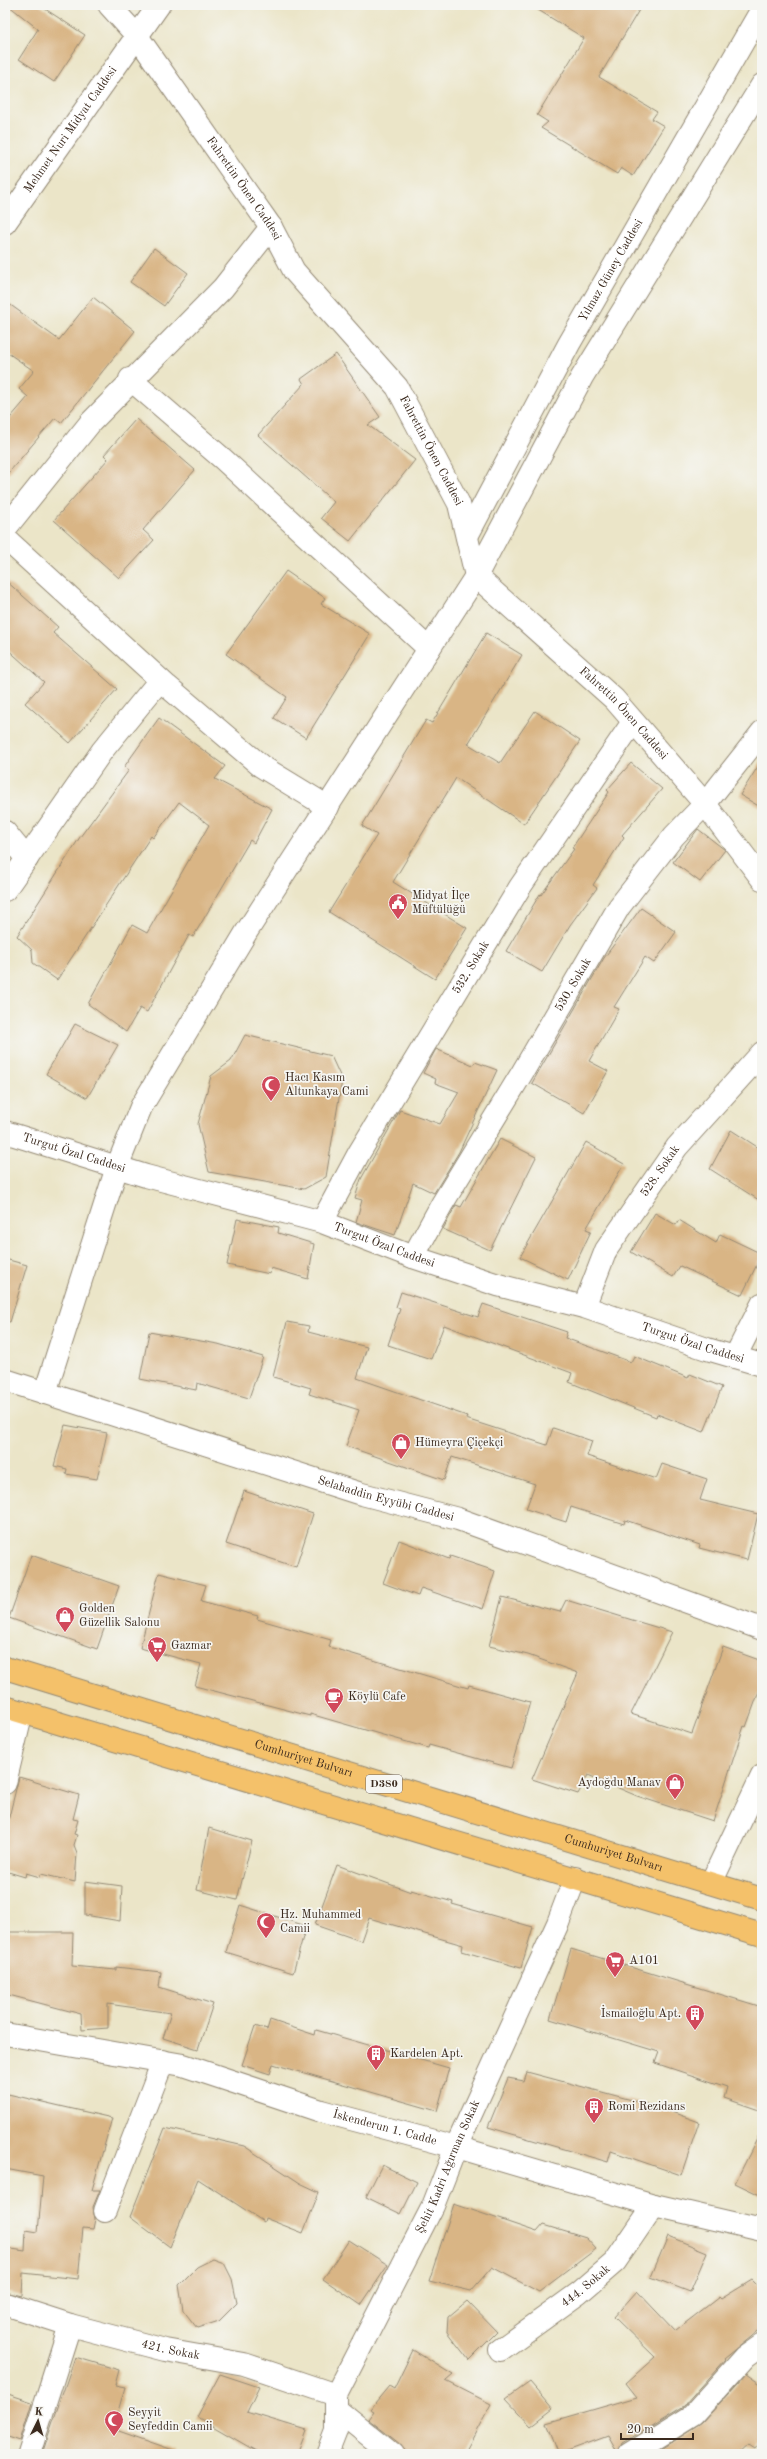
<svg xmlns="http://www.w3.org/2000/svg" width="767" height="2459" font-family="'Old Standard TT',serif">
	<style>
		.building { fill: #d9b585 }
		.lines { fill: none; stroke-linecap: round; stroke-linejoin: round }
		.minor-casing { stroke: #938873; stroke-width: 24 }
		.major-casing { stroke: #938873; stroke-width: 24 }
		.minor { stroke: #fff; stroke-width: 22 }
		.major { stroke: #f4c16a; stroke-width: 22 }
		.labels { text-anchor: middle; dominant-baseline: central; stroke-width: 3.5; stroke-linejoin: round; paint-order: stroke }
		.shield { fill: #f6f6f2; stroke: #73675e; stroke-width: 1 }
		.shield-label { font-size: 11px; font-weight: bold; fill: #3b2a1e }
		.street-label { font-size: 12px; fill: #3b2a1e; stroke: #f6f6f2 }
		.poi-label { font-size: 12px; fill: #3b2a1e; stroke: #f6f6f2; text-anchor: start }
	</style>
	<rect width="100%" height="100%" fill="#f6f6f2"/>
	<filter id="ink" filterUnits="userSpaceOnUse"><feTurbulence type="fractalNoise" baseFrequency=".025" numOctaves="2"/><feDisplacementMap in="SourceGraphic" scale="8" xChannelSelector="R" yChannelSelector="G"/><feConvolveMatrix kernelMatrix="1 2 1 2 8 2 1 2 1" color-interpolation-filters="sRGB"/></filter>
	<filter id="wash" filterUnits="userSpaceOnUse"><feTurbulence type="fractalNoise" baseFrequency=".012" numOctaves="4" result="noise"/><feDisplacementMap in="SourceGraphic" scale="16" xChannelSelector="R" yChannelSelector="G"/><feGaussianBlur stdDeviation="0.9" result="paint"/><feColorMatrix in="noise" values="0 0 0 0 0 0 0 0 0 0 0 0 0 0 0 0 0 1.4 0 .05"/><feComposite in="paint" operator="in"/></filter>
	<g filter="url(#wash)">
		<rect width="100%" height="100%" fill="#ebe5c8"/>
		<g id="blocks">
			<g class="building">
				<path d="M8,5H39L85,35L54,82L19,59L38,29Z"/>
				<path d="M530,5H642L599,77L657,112L652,119L664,126L633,176L621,168L617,174L541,128L548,122L537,115L584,38Z"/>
				<path d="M154,248L188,273L164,306L130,282Z"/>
				<path d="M93,297L135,331L61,423L55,418L5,477V424L28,397L19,389L34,371L5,351V301L59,340Z"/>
				<path d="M336,354L380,417L368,425L415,460L350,541L321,518L334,502L258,435L304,384L301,379Z"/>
				<path d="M136,419L195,470L143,530L154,540L119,578L54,520L108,459L104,455Z"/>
				<path d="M286,571L325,598L321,604L370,634L306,738L274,718L287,697L226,654Z"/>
				<path d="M5,580L58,627L53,633L117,689L70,743L25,703L44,682L5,647Z"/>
				<path d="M486,633L522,655L468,744L500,763L535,711L580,741L524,824L456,778L393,882L467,928L435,979L329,912L377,835L362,826L426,720L432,723Z"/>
				<path d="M159,718L225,766L215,779L272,809L254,843L250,840L193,937L189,935L147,1012L140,1008L126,1032L88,1004L132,925L147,933L209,825L179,802L153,838L151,836L57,980L33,963L32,950L17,936L80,837L129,770L124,767Z"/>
				<path d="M762,760V808L740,795Z"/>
				<path d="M631,763L662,789L622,835L624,837L593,885L597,888L570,925L542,972L506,951L540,894L541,895L574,849L572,848L609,792L607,790Z"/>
				<path d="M698,829L725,850L700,882L673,862Z"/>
				<path d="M641,908L676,932L654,963L645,957L614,1007L619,1009L589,1061L608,1071L584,1113L532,1083L604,958Z"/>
				<path d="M75,1024L118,1045L87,1098L46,1074Z"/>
				<path d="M245,1035L331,1056L342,1080L326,1177L304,1189L209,1172L198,1124L211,1076L231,1061Z"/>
				<path d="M436,1049L473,1065L475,1062L497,1070L459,1152L434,1193L413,1183L395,1235L356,1222L362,1200L355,1198L361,1179L400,1110L440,1124L459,1092L435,1083L436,1079L423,1073Z"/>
				<path d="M731,1130L762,1150V1202L710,1169Z"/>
				<path d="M500,1139L536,1157L490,1250L443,1229L456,1205L461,1207Z"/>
				<path d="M586,1142L624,1164L586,1229L591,1231L568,1280L520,1257Z"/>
				<path d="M655,1213L676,1225L679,1220L716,1243L720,1234L762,1254L742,1295L680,1266L673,1277L631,1252Z"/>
				<path d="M237,1219L279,1227L278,1233L314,1244L308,1279L271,1268L270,1274L227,1265Z"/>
				<path d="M5,1259L27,1265L10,1322L5,1321Z"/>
				<path d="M401,1292L478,1317L483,1304L567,1332L565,1338L631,1362L634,1356L688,1378L690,1374L722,1387L704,1432L657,1414L656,1417L569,1382L572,1373L444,1325L431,1359L388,1345L400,1309L396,1307Z"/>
				<path d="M287,1322L309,1326L308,1332L367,1347L357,1378L467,1416L466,1419L547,1445L553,1428L592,1441L587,1456L656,1479L662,1464L707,1479L700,1500L758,1514L747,1560L699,1548L700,1545L625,1520L624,1524L571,1507L566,1522L526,1509L535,1484L452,1457L444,1480L346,1446L359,1410L309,1394L311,1388L273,1377Z"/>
				<path d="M149,1332L218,1344L263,1357L249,1398L197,1383L196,1390L140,1379Z"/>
				<path d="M65,1425L107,1433L97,1479L66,1474L67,1469L54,1466Z"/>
				<path d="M244,1491L313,1514L296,1567L226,1544Z"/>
				<path d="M399,1540L449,1559L450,1556L495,1571L483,1609L421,1588L418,1596L383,1583Z"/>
				<path d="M31,1555L119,1586L97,1649L9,1618Z"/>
				<path d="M159,1573L206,1585L201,1601L258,1616L257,1619L331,1640L329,1647L468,1688L469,1685L530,1702L511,1768L429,1745L428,1748L310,1714V1716L195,1686L201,1664L140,1648Z"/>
				<path d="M502,1597L560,1612L566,1600L672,1632L631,1714L692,1734L723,1647L762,1661V1683L746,1727L744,1726L713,1821L637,1796L588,1775L578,1794L532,1779L578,1673L528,1655L489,1646Z"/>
				<path d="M19,1777L79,1795L73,1819L78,1820L74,1834L77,1835L74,1845L77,1853L75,1882L41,1874L40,1877L26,1873L25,1877L5,1871V1833Z"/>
				<path d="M209,1828L252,1841L237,1900L197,1890Z"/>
				<path d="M337,1865L411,1892V1890L453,1902L452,1904L533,1927L521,1968L462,1951L463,1945L369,1918L361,1941L315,1925Z"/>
				<path d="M85,1881L122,1886L120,1921L85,1915Z"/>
				<path d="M240,1905L306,1926L293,1973L226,1952Z"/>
				<path d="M5,1932H73L72,1966L116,1970V1967L161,1972L159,1987L213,2004L198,2049L163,2038L171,2013L108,2004V2028L82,2030L81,2014L5,1994Z"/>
				<path d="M571,1949L762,2007V2111L724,2098L727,2087L655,2063L659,2052L550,2019Z"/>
				<path d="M270,2020L315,2035L316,2030L449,2068L437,2111L273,2064L270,2074L242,2065L255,2026L267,2030Z"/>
				<path d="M527,2072L658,2107L699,2122L681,2175L611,2151L608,2162L488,2127L508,2078L524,2081Z"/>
				<path d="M8,2094L112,2118L92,2190H100L93,2207L95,2219L93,2229L83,2228L78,2279L23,2273L22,2296L5,2292V2248L25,2251L26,2230L38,2232L43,2176L5,2169V2107Z"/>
				<path d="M165,2128L244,2146L300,2183L319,2192L303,2233L265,2218L264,2222L198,2179L170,2247L130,2217Z"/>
				<path d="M762,2129V2196L735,2183Z"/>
				<path d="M382,2165L417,2182L401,2214L366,2197Z"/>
				<path d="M454,2204L537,2232L543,2225L586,2238L596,2249L539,2292L492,2267L471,2291L429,2281Z"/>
				<path d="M668,2236L707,2252L690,2292L651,2277Z"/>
				<path d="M349,2240L388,2265L361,2305L323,2279Z"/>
				<path d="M213,2259L224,2263L232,2279L237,2303L219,2321L197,2328L183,2310L179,2285L197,2267Z"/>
				<path d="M752,2280L762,2290V2328L724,2359L725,2360L685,2405L623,2443L618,2454L608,2436L559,2454L547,2423L637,2397L626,2383L655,2357L614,2317L637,2291L675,2331L719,2297L721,2299Z"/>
				<path d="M467,2301L497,2332L469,2360L447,2332L448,2317Z"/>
				<path d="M413,2350L453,2375L446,2381L491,2404L464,2454H408L400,2444L368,2419L374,2411L370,2409L389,2386L394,2389Z"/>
				<path d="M75,2357L119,2370L115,2385L125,2387L113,2429L176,2451L175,2454H42Z"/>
				<path d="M220,2374L259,2387L247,2412L306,2430L297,2454H261L197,2417Z"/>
				<path d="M746,2374L762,2385V2440L755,2449L749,2445L739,2454H654L702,2423Z"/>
				<path d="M530,2382L553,2409L531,2426L506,2399Z"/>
				<path d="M5,2393L32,2402L20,2441L5,2436Z"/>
			</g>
		</g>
	</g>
	<g filter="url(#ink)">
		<use href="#blocks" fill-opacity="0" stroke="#938873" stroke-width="1"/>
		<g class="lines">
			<defs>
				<g id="minor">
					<path id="s1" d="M109,5L137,36L271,227L294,271L397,387L459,504L476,576L614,699L705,804L762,879"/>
					<path id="s2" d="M5,223L159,5"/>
					<path d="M130,379L223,459L429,649"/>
					<path d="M5,529L91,422L223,288L271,227"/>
					<path id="s3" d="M467,536L569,344L762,9"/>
					<path d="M5,538L167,686L261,766L328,807"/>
					<path d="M5,832L27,859"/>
					<path d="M5,890L102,751L160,680"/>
					<path id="s4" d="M5,1132L146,1176L322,1222L413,1257L498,1285L584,1307L707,1349L762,1365"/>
					<path id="s5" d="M322,1222L359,1153L520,887L633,722"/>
					<path id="s6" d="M413,1257L442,1204L522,1073L619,907L674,836L705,804L762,732"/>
					<path id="s7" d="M584,1307L606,1250L677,1147L762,1053"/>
					<path d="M735,1357L762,1304"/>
					<path id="s8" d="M5,1380L358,1493L458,1519L762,1629"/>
					<path d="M45,1393L117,1167L141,1107L247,931L476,576L582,377L762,85"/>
					<path d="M5,1783L22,1712"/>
					<path d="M711,1883L762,1776"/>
					<path id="s9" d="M5,2034L183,2065L321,2111L456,2147L654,2205L762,2230"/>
					<path d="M105,2211L163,2061"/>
					<path id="s10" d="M5,2304L70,2325L165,2350L244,2364L336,2395"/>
					<path id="s11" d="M500,2350L579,2293L615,2262L654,2205"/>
					<path d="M336,2409L392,2454"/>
					<path d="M29,2454L70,2325"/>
					<path id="s12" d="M327,2454L336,2431V2395L433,2206L456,2147L558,1923L575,1878"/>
					<path d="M630,2454L693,2415L745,2357L762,2345"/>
				</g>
				<g id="major">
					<path id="s13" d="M5,1668L762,1899"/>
					<path d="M5,1707L762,1935"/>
				</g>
			</defs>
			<use href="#minor" class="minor-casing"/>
			<use href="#major" class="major-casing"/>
			<use href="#minor" class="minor"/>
			<use href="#major" class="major"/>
		</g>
	</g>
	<defs>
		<symbol id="civic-pin" viewBox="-11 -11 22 30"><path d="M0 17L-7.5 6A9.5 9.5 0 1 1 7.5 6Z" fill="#d1495b" stroke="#f6f6f2"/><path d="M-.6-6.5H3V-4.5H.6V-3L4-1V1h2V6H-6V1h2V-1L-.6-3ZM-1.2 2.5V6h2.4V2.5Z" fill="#fff"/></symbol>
		<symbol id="mosque-pin" viewBox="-11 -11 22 30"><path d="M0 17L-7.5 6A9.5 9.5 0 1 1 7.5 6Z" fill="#d1495b" stroke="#f6f6f2"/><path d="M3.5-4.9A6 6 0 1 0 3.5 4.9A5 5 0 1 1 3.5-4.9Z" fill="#fff"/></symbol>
		<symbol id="shop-pin" viewBox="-11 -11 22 30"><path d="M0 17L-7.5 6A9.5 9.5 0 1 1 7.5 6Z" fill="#d1495b" stroke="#f6f6f2"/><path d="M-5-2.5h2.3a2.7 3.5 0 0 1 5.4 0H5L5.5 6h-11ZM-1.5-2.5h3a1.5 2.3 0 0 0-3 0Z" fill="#fff"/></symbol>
		<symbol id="supermarket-pin" viewBox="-11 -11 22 30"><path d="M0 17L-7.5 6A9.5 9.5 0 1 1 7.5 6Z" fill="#d1495b" stroke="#f6f6f2"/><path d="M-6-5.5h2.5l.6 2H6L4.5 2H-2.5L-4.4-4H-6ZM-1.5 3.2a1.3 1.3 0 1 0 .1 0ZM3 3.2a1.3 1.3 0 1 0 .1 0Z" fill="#fff"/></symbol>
		<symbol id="cafe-pin" viewBox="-11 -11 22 30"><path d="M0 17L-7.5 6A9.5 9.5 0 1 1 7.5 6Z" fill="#d1495b" stroke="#f6f6f2"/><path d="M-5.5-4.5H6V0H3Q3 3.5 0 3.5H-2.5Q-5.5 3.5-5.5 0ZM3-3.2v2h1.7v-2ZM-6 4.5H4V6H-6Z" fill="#fff"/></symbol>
		<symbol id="building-pin" viewBox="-11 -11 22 30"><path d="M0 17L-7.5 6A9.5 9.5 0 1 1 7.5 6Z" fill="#d1495b" stroke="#f6f6f2"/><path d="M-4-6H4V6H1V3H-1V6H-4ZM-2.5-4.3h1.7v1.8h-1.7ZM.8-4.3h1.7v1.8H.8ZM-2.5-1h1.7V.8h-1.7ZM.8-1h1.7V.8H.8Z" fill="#fff"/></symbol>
	</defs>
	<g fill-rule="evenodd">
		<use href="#civic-pin" x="387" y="892" width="22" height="30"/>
		<use href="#mosque-pin" x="260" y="1074" width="22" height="30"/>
		<use href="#shop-pin" x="390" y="1432" width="22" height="30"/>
		<use href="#shop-pin" x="54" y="1605" width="22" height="30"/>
		<use href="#supermarket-pin" x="146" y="1635" width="22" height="30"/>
		<use href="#cafe-pin" x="323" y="1686" width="22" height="30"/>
		<use href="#shop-pin" x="664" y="1772" width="22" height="30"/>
		<use href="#mosque-pin" x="255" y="1911" width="22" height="30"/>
		<use href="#supermarket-pin" x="604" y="1950" width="22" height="30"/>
		<use href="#building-pin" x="684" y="2003" width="22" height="30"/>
		<use href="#building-pin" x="365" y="2043" width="22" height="30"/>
		<use href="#building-pin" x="583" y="2096" width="22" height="30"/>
		<use href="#mosque-pin" x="103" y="2409" width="22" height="30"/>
	</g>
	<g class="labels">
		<rect class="shield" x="366" y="1775" width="36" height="18" rx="3"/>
		<g class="shield-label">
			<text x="384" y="1784">D380</text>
		</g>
		<g class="street-label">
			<text stroke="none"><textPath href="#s2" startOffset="114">Mehmet Nuri Midyat Caddesi</textPath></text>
			<text stroke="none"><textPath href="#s1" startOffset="228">Fahrettin Önen Caddesi</textPath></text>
			<text stroke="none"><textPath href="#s3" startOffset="302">Yılmaz Güney Caddesi</textPath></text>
			<text stroke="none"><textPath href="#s1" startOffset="552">Fahrettin Önen Caddesi</textPath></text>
			<text stroke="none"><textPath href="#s1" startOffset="888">Fahrettin Önen Caddesi</textPath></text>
			<text stroke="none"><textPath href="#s5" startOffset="295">532. Sokak</textPath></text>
			<text stroke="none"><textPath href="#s6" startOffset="316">530. Sokak</textPath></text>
			<text stroke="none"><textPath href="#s4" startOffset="72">Turgut Özal Caddesi</textPath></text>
			<text stroke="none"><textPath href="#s7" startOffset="157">528. Sokak</textPath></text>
			<text stroke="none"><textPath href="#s4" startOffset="396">Turgut Özal Caddesi</textPath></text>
			<text stroke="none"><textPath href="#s4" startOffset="720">Turgut Özal Caddesi</textPath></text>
			<text stroke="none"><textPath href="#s8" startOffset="399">Selahaddin Eyyübi Caddesi</textPath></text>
			<text stroke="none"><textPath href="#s13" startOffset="312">Cumhuriyet Bulvarı</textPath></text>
			<text stroke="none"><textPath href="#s13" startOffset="636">Cumhuriyet Bulvarı</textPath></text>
			<text stroke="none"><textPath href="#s9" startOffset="392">İskenderun 1. Cadde</textPath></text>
			<text stroke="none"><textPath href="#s12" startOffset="315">Şehit Kadri Ağırman Sokak</textPath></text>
			<text stroke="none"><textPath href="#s11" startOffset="107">444. Sokak</textPath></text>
			<text stroke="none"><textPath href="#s10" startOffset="172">421. Sokak</textPath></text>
		</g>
		<g class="poi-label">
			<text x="412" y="896">Midyat İlçe<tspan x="412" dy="14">Müftülüğü</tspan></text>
			<text x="285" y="1078">Hacı Kasım<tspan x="285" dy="14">Altunkaya Cami</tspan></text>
			<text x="415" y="1443">Hümeyra Çiçekçi</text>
			<text x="79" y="1609">Golden<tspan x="79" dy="14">Güzellik Salonu</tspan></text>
			<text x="171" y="1646">Gazmar</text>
			<text x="348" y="1697">Köylü Cafe</text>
			<text x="661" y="1783" text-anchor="end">Aydoğdu Manav</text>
			<text x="280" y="1915">Hz. Muhammed<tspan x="280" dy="14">Camii</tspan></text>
			<text x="629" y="1961">A101</text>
			<text x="681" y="2014" text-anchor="end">İsmailoğlu Apt.</text>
			<text x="390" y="2054">Kardelen Apt.</text>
			<text x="608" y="2107">Romi Rezidans</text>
			<text x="128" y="2413">Seyyit<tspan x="128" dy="14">Seyfeddin Camii</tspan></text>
		</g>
	</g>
	<rect width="767" height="2459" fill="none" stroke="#f6f6f2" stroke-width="20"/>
	<g transform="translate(38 2421) rotate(5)" stroke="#f6f6f2" stroke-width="3" paint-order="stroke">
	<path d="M0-3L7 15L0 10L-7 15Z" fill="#3b2a1e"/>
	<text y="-6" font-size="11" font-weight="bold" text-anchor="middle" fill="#3b2a1e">K</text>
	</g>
	<path d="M621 2433v6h72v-6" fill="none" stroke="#3b2a1e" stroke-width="2"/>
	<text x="627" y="2433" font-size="12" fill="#3b2a1e" stroke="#f6f6f2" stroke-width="3" paint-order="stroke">20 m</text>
</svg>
